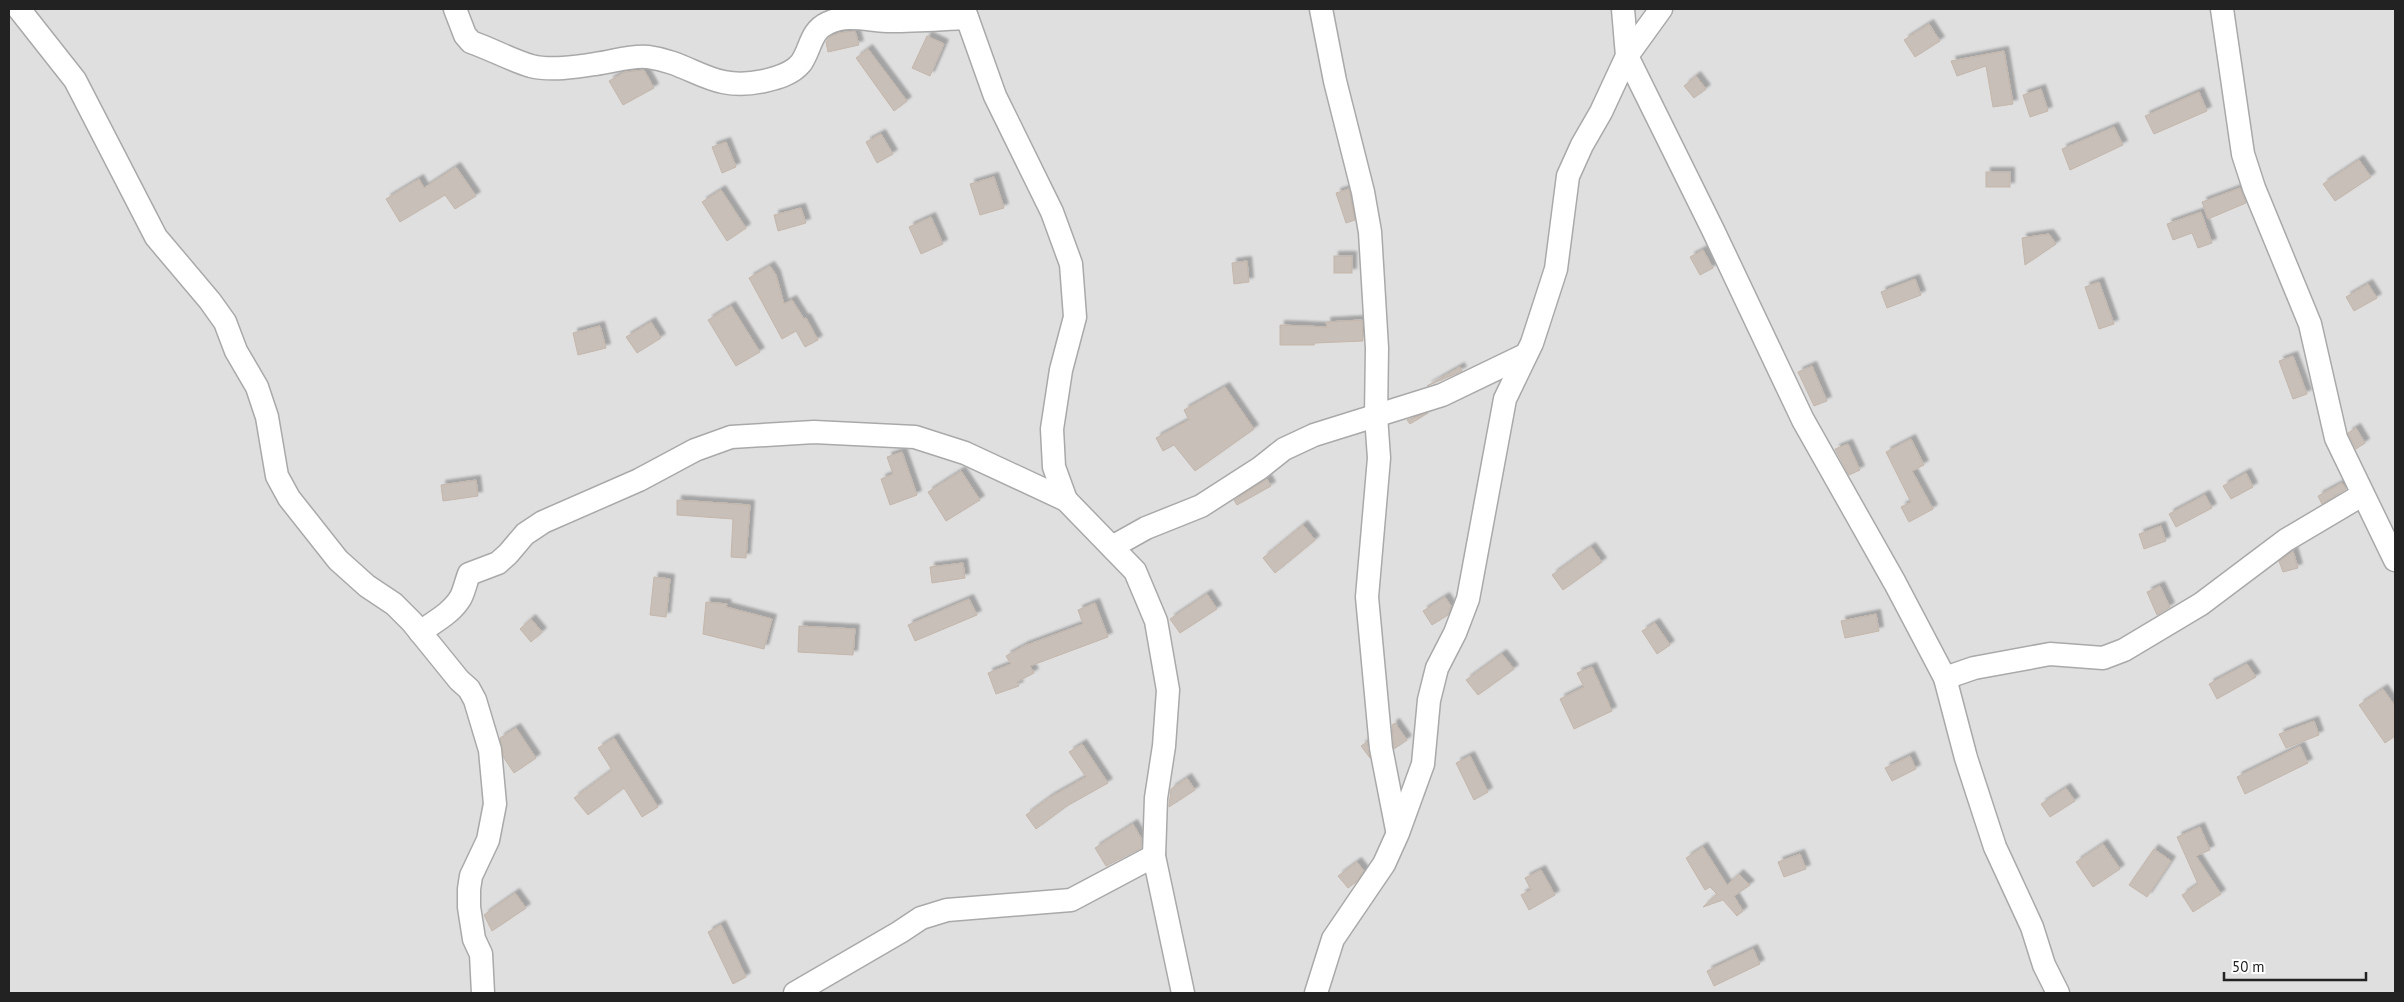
<svg xmlns="http://www.w3.org/2000/svg" width="2404" height="1002" font-family="'PT Sans',sans-serif">
	<style>
		.residential { fill: #e0dfdf }
		.building { fill: #c7bfb8; stroke: #c4b6ab; filter: url(#shadow) }
		.lines { fill: none; stroke-linecap: round; stroke-linejoin: round }
		.minor-casing { stroke: #a9a9a9; stroke-width: 25 }
		.minor { stroke: #fff; stroke-width: 22 }
	</style>
	<defs>
		<filter id="shadow"><feDropShadow dx="4.5" dy="-4.5" stdDeviation="1" flood-color="#0004"/></filter>
	</defs>
	<rect width="100%" height="100%" fill="#f2efe9"/>
	<rect class="residential" x="9" y="9" width="2386" height="984"/>
	<g class="building">
		<path d="M1929,24L1940,41L1915,57L1904,40Z"/>
		<path d="M855,31L859,45L828,52L826,42L830,37L839,33Z"/>
		<path d="M927,36L944,44L930,76L912,68Z"/>
		<path d="M868,49L907,101L894,111L856,58Z"/>
		<path d="M2004,51L2013,104L1993,107L1986,66L1957,76L1951,61Z"/>
		<path d="M644,70L654,88L623,105L609,81L625,72Z"/>
		<path d="M1696,76L1706,89L1694,98L1684,86Z"/>
		<path d="M2041,89L2048,111L2030,117L2023,95Z"/>
		<path d="M2199,92L2207,111L2154,134L2145,116Z"/>
		<path d="M2114,127L2123,145L2070,170L2062,149Z"/>
		<path d="M881,134L893,154L877,163L866,142Z"/>
		<path d="M726,142L736,167L722,173L712,147Z"/>
		<path d="M2359,160L2371,177L2335,201L2323,184Z"/>
		<path d="M456,167L476,196L455,209L445,195L400,222L386,199L419,179L424,188Z"/>
		<rect x="1986" y="172" width="24" height="15"/>
		<path d="M994,177L1004,208L980,215L970,184Z"/>
		<path d="M2240,188L2246,203L2208,219L2202,202Z"/>
		<path d="M1349,189L1355,220L1346,223L1336,193Z"/>
		<path d="M721,190L746,228L727,241L702,202Z"/>
		<path d="M801,208L806,223L778,231L774,215Z"/>
		<path d="M2201,212L2212,243L2198,248L2192,233L2173,240L2167,224Z"/>
		<path d="M931,217L943,244L921,254L909,227Z"/>
		<path d="M2049,234L2056,244L2025,265L2022,238Z"/>
		<path d="M1703,250L1713,268L1700,275L1690,257Z"/>
		<rect x="1334" y="256" width="18" height="17"/>
		<path d="M1247,261L1249,282L1234,284L1232,263Z"/>
		<path d="M770,266L776,275L784,304L792,300L804,319L806,318L818,340L805,347L796,331L782,339L749,278Z"/>
		<path d="M1915,279L1921,295L1887,308L1881,292Z"/>
		<path d="M2099,282L2114,324L2099,329L2085,287Z"/>
		<path d="M2368,284L2377,298L2354,311L2346,297Z"/>
		<path d="M731,306L760,352L736,366L708,320Z"/>
		<path d="M1362,320L1363,341L1315,343L1314,345H1280V325L1327,327L1326,322Z"/>
		<path d="M651,322L661,338L637,353L626,337Z"/>
		<path d="M600,326L606,348L578,355L573,333Z"/>
		<path d="M2293,356L2307,394L2293,399L2279,361Z"/>
		<path d="M1812,366L1827,401L1814,406L1798,372Z"/>
		<path d="M1460,367L1462,371L1427,386Z"/>
		<path d="M1225,387L1254,429L1195,471L1174,445L1163,451L1156,438L1189,420L1184,410Z"/>
		<path d="M1428,413L1410,424L1407,420Z"/>
		<path d="M2356,428L2365,443L2356,449L2348,433Z"/>
		<path d="M1911,439L1924,465L1912,471L1933,509L1909,522L1901,507L1911,502L1886,452Z"/>
		<path d="M1848,444L1860,470L1849,475L1835,449Z"/>
		<path d="M902,452L917,495L890,505L881,479L893,474L887,457Z"/>
		<path d="M961,471L980,500L946,521L928,492Z"/>
		<path d="M2246,473L2253,487L2231,499L2223,486Z"/>
		<path d="M1267,479L1271,486L1237,505L1234,500Z"/>
		<path d="M476,480L478,496L443,501L441,485Z"/>
		<path d="M2342,483L2346,489L2322,504L2318,496Z"/>
		<path d="M2205,495L2212,508L2176,527L2169,514Z"/>
		<path d="M677,500L750,505L746,558L731,557L733,519L677,515Z"/>
		<path d="M1303,525L1315,540L1275,573L1263,558Z"/>
		<path d="M2161,526L2166,541L2144,549L2139,534Z"/>
		<path d="M1591,547L1602,562L1563,590L1552,575Z"/>
		<path d="M2293,551L2298,568L2283,572L2279,561Z"/>
		<path d="M963,563L965,578L932,583L930,567Z"/>
		<path d="M654,577L670,579L666,617L650,615Z"/>
		<path d="M2160,586L2170,607L2157,615L2147,592Z"/>
		<path d="M1207,594L1217,609L1180,633L1170,619Z"/>
		<path d="M1445,597L1451,606L1448,615L1432,625L1423,611Z"/>
		<path d="M969,599L977,615L915,641L908,625Z"/>
		<path d="M706,602L727,604L726,607L772,619L764,649L703,634Z"/>
		<path d="M1095,603L1108,637L1030,666L1034,673L1017,682L1019,686L996,694L988,673L1011,664L1006,656L1024,646L1083,624L1078,610Z"/>
		<path d="M1876,614L1879,631L1845,638L1841,621Z"/>
		<path d="M531,619L542,632L531,642L520,629Z"/>
		<path d="M1655,623L1670,645L1657,654L1642,631Z"/>
		<path d="M799,626L855,629L853,655L798,652Z"/>
		<path d="M1502,654L1514,669L1478,695L1466,680Z"/>
		<path d="M2247,664L2256,677L2217,699L2209,684Z"/>
		<path d="M1592,667L1612,711L1574,729L1560,699L1584,687L1577,673Z"/>
		<path d="M2383,689L2395,706V736L2385,743L2359,705Z"/>
		<path d="M2314,721L2319,735L2286,748L2279,734Z"/>
		<path d="M1395,723L1407,740L1394,749L1392,725Z"/>
		<path d="M516,728L536,758L514,773L504,758L500,738Z"/>
		<path d="M614,738L658,807L642,817L624,788L588,815L574,798L612,770L598,748Z"/>
		<path d="M1367,742L1368,749L1370,758L1361,746Z"/>
		<path d="M1082,744L1108,783L1067,806L1036,829L1026,815L1049,798L1086,777L1069,752Z"/>
		<path d="M2300,746L2308,763L2245,794L2237,777Z"/>
		<path d="M1470,756L1488,792L1474,800L1456,763Z"/>
		<path d="M1910,756L1916,769L1892,781L1885,768Z"/>
		<path d="M1187,778L1195,790L1169,807L1171,789Z"/>
		<path d="M2066,788L2075,801L2050,817L2041,804Z"/>
		<path d="M1133,824L1141,838V848L1106,866L1095,848Z"/>
		<path d="M2200,827L2210,850L2196,856L2221,894L2193,912L2182,895L2198,884L2177,837Z"/>
		<path d="M2103,844L2120,869L2093,887L2076,862Z"/>
		<path d="M1703,847L1727,885L1739,874L1750,885L1734,896L1743,911L1737,916L1723,900L1703,907L1717,894L1710,887L1705,890L1686,858Z"/>
		<path d="M2154,849L2171,861L2147,897L2129,885Z"/>
		<path d="M1800,854L1806,869L1784,877L1778,862Z"/>
		<path d="M1357,862L1364,871L1356,882L1348,888L1338,876Z"/>
		<path d="M1541,870L1555,895L1529,910L1521,895L1531,890L1525,878Z"/>
		<path d="M515,893L526,908L492,931L484,915Z"/>
		<path d="M721,925L746,977L733,984L708,932Z"/>
		<path d="M1753,949L1760,964L1714,986L1707,971Z"/>
	</g>
	<g class="lines">
		<defs>
			<g id="minor">
				<path d="M19,9L75,80L156,237L210,301L225,322L236,351L257,387L267,417L277,476L289,498L338,560L367,586L394,604L412,622L459,680L469,689L475,700L490,750L495,804L488,840L471,876L469,889V907L474,939L481,954L483,993"/>
				<path d="M455,9L465,35L471,42C491,49 511,60 531,66C550,71 576,67 595,64C613,62 630,55 648,57C694,63 711,93 764,81C777,78 792,74 801,63C811,49 810,31 828,23C848,13 870,21 891,21C917,21 942,19 967,18"/>
				<path d="M964,9L995,96L1052,212L1071,264L1075,317L1061,370L1052,429L1054,467L1066,500L1135,571L1156,621L1168,690L1164,746L1156,798L1154,856L1183,993"/>
				<path d="M1321,9L1335,81L1363,192L1370,232L1377,348L1376,416L1379,458L1367,597L1381,748L1397,830"/>
				<path d="M1661,9L1627,56L1713,230L1803,420L1895,583L1945,678L1966,758L1995,847L2032,927L2044,965L2058,993"/>
				<path d="M2222,9L2243,154L2254,188L2310,324L2336,438L2395,560"/>
				<path d="M1112,547L1146,528L1201,506L1260,468L1284,449L1314,435L1442,395L1525,355"/>
				<path d="M420,632C434,622 452,613 461,597C464,591 466,582 469,574L498,563L508,554L525,534L543,522L639,480L695,450L731,437L814,432L915,437L965,453L1066,500"/>
				<path d="M1945,678L1974,668L2050,654L2103,658L2124,650L2201,604L2286,540L2362,495"/>
				<path d="M795,993L900,932L921,918L947,910L1071,900L1154,856"/>
				<path d="M1316,993L1333,939L1384,864L1398,833L1423,764L1429,700L1437,668L1455,633L1468,599L1505,399L1532,343L1556,269L1568,176L1582,145L1601,112L1627,56L1623,9"/>
			</g>
		</defs>
		<use href="#minor" class="minor-casing"/>
		<use href="#minor" class="minor"/>
	</g>
	<rect width="2404" height="1002" fill="none" stroke="#222222" stroke-width="20"/>
	<path d="M2224 972v8h142v-8" fill="none" stroke="#222222" stroke-width="2.5"/>
	<text x="2232" y="972" font-size="15" fill="#222222" stroke="#ffffff" stroke-width="4" paint-order="stroke">50 m</text>
</svg>
